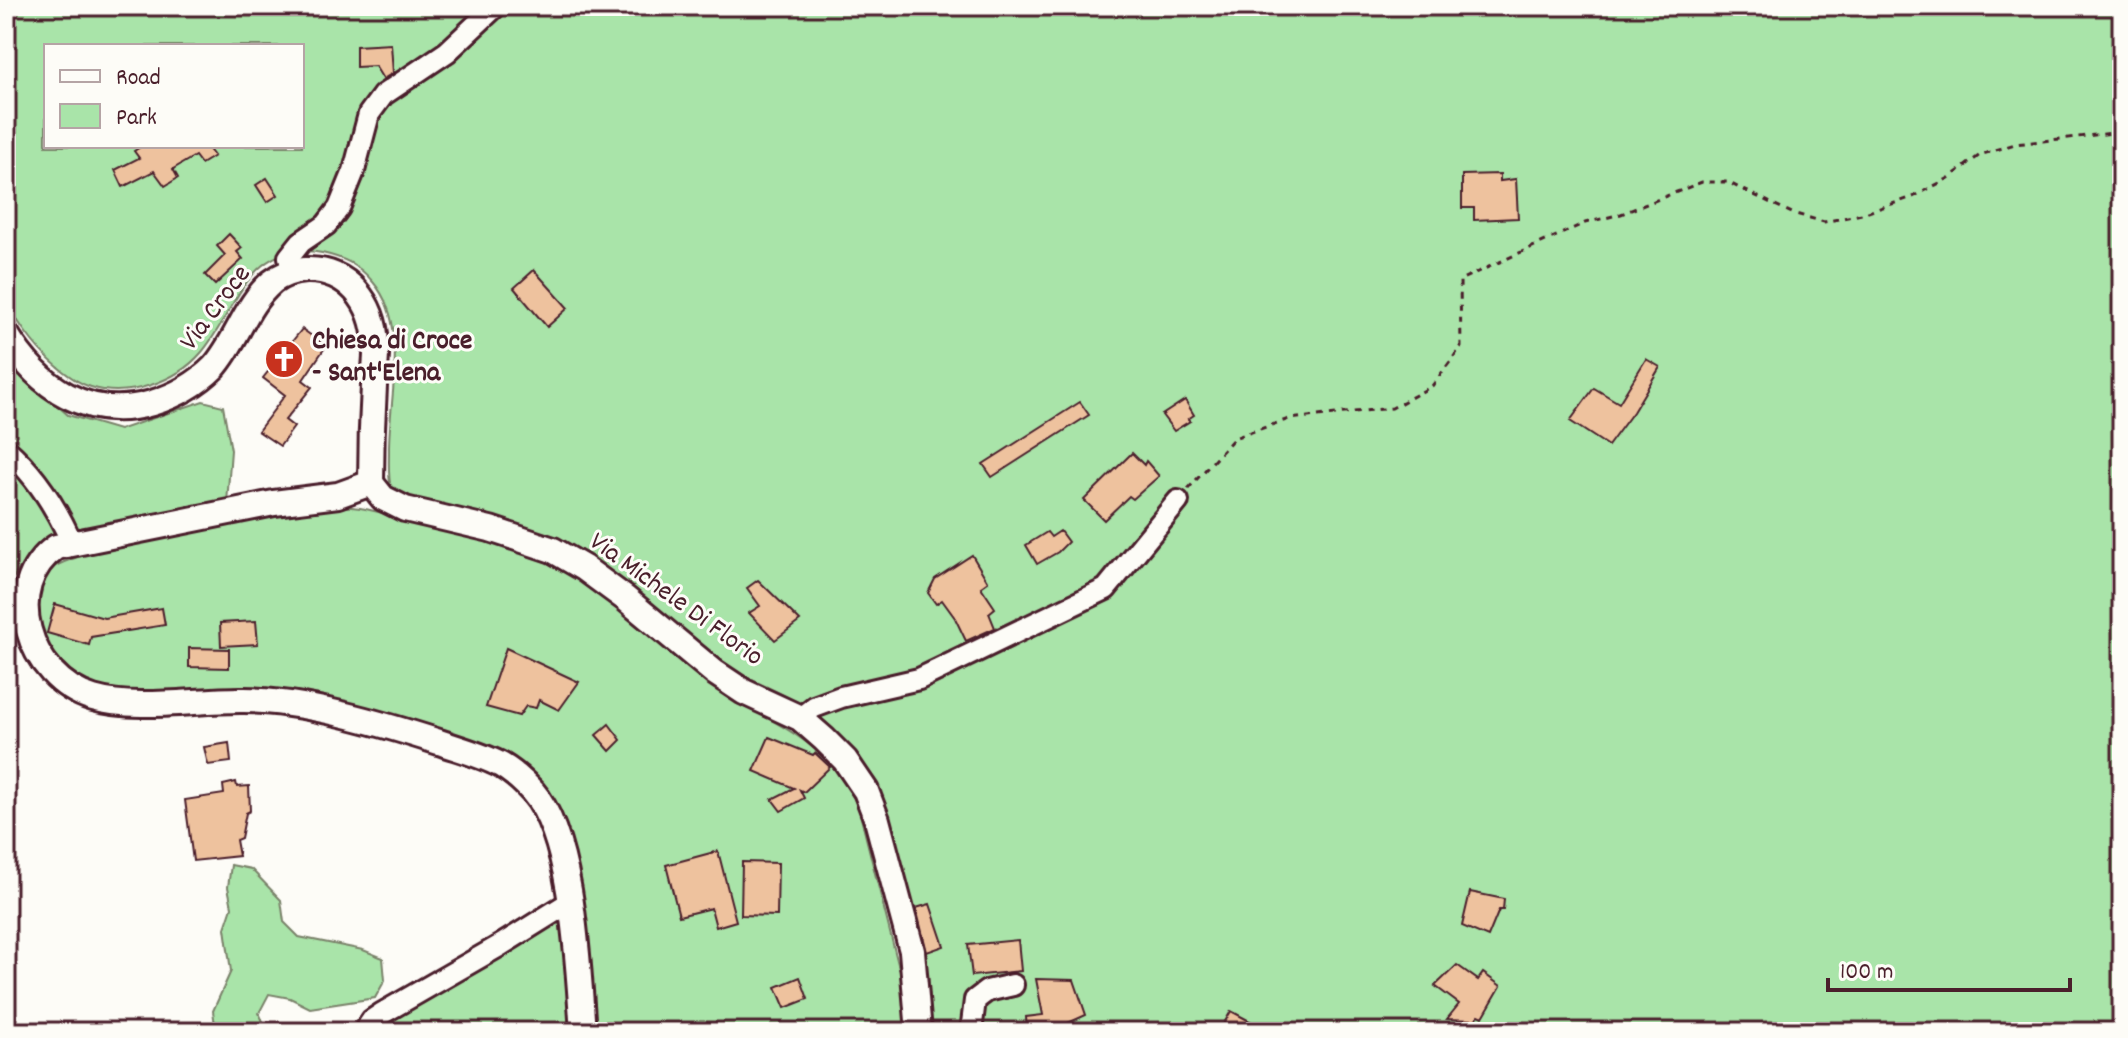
<svg xmlns="http://www.w3.org/2000/svg" width="2128" height="1038" font-family="Dekko,sans-serif">
	<style>
		.green { fill: #a9e4a9; stroke: #7a826a; stroke-width: 2; fill-rule: evenodd }
		.building { fill: #eec29e; stroke: #4a1f2b; stroke-width: 2 }
		.lines { fill: none; stroke-linecap: round; stroke-linejoin: round }
		.minor-casing { stroke: #4a1f2b; stroke-width: 26 }
		.tertiary-casing { stroke: #4a1f2b; stroke-width: 30 }
		.path { stroke: #4a1f2b; stroke-width: 3; stroke-dasharray: 6 6; stroke-linecap: butt }
		.minor { stroke: #fdfcf7; stroke-width: 20 }
		.tertiary { stroke: #fdfcf7; stroke-width: 24 }
		.labels { text-anchor: middle; dominant-baseline: central; stroke-width: 6; stroke-linejoin: round; paint-order: stroke }
		.street-label { font-size: 28px; fill: #4a1f2b; stroke: #fdfcf7 }
		.poi-label { font-size: 28px; font-weight: bold; fill: #4a1f2b; stroke: #fdfcf7; text-anchor: start }
	</style>
	<rect width="100%" height="100%" fill="#fdfcf7"/>
	<filter id="ink" filterUnits="userSpaceOnUse"><feTurbulence type="fractalNoise" baseFrequency=".0125" numOctaves="2"/><feDisplacementMap in="SourceGraphic" scale="16" xChannelSelector="R" yChannelSelector="G"/><feConvolveMatrix kernelMatrix="1 2 1 2 8 2 1 2 1" color-interpolation-filters="sRGB"/></filter>
	<g filter="url(#ink)">
		<g class="green">
			<path d="M6,6H2122V1032H931C930,1004 930,975 924,948C917,920 907,894 901,866C894,840 889,809 877,785C862,757 837,731 813,712C788,693 751,683 723,663C668,623 621,570 559,540C506,514 443,514 391,488C388,477 389,464 389,452C388,399 411,326 373,282C358,264 344,258 322,253C248,237 236,313 201,353C177,381 128,399 91,387C77,383 62,371 51,361C36,348 11,316 7,297C2,276 6,235 6,212C6,143 6,75 6,6ZM46,46H302V146H46Z"/>
			<path d="M6,351L20,372L68,415L119,430L203,401L223,406L231,450L227,503L41,545L24,561L10,583L6,580Z"/>
			<path d="M311,506C327,506 344,505 360,508C383,512 407,520 430,526C478,539 529,550 573,576C625,607 666,652 716,687C774,726 830,739 859,810L900,972L908,1032H595L593,1000L564,825L542,786L444,734L106,693L68,679L41,652L34,579C66,555 105,550 143,541C199,528 255,516 311,506Z"/>
			<path d="M231,865L251,869L281,900L284,922L299,937L363,950L383,958L385,980L375,998L310,1008L290,998L269,994L259,1013L268,1032H216L213,1011L231,971L225,928L232,907L228,887Z"/>
			<path d="M561,903L575,1032H391L400,996Z"/>
		</g>
		<g class="building">
			<path d="M391,44L393,73L383,79L375,66L356,67V46Z"/>
			<path d="M142,146H211L208,148L214,156L201,164L195,156L173,169L178,178L165,186L154,171L123,187L115,170L139,158L134,151Z"/>
			<path d="M1500,174V181L1516,179L1518,218L1474,220V208H1462V175Z"/>
			<path d="M267,178L278,195L267,202L256,185Z"/>
			<path d="M229,234L242,248L237,252L243,259L215,285L205,275L225,255L217,246Z"/>
			<path d="M534,270L568,308L547,327L514,288Z"/>
			<path d="M302,329L326,346L303,380L312,387L285,420L294,427L280,446L258,431L285,395L263,378Z"/>
			<path d="M1646,359L1660,367L1633,412L1608,446L1570,421L1594,388L1619,403Z"/>
			<path d="M1185,400L1194,415L1188,419L1190,421L1174,431L1162,415Z"/>
			<path d="M1080,402L1089,415L992,477L983,464Z"/>
			<path d="M1132,453L1144,465L1146,461L1159,476L1133,499L1129,496L1104,520L1084,500Z"/>
			<path d="M1060,531L1068,542L1058,552L1037,564L1026,545L1047,532L1051,537Z"/>
			<path d="M972,555L988,582L981,587L995,608L989,613L995,628L966,641L955,618L942,600L936,604L928,593L935,579Z"/>
			<path d="M758,580L800,621L775,640L749,613L760,606L747,588Z"/>
			<path d="M55,604L104,618L162,608L165,625L91,637L89,645L47,633Z"/>
			<path d="M256,621L258,644L221,646L220,623Z"/>
			<path d="M189,648L229,649V668L189,667Z"/>
			<path d="M506,648L579,682L559,710L539,700L536,708L526,706L519,716L486,707Z"/>
			<path d="M609,724L621,740L610,751L596,735Z"/>
			<path d="M769,737L813,755L815,753L830,767L804,792L800,790L804,798L781,811L772,799L794,788L754,771Z"/>
			<path d="M229,743L231,762L208,765L204,747Z"/>
			<path d="M236,782L237,787L249,786L250,811L246,813L241,838L236,840L239,856L193,861L185,800L224,794L223,785Z"/>
			<path d="M718,851L736,921L716,927L711,908L679,916L666,865Z"/>
			<path d="M742,862L778,863L777,916L741,915Z"/>
			<path d="M1470,892L1504,899L1503,910H1499L1488,937L1462,926Z"/>
			<path d="M930,904L944,946L927,952L916,908Z"/>
			<path d="M1018,940L1021,971L972,976L968,945Z"/>
			<path d="M1457,965L1478,980L1483,973L1501,986L1483,1017L1479,1015L1475,1020L1447,1019L1459,1004L1435,986Z"/>
			<path d="M800,977L808,999L785,1008L776,987Z"/>
			<path d="M1036,979L1074,980L1086,1015L1068,1023L1067,1032H1027L1026,1017L1043,1015Z"/>
			<path d="M1231,1011L1270,1032H1219Z"/>
		</g>
		<g class="lines">
			<defs>
				<g id="minor">
					<path d="M292,271L289,257L301,242L326,225L339,208L354,171L369,114L383,95L447,52L496,6"/>
					<path d="M6,449C35,474 57,509 72,543"/>
					<path d="M800,718L814,707L841,697L919,679L1106,589L1178,501"/>
					<path d="M364,1032L372,1020L381,1014L501,945L570,902"/>
					<path d="M971,1032L975,1000L987,991L1013,985"/>
				</g>
				<g id="tertiary">
					<path d="M6,334C38,387 88,422 152,403C175,396 197,384 214,367C237,341 245,305 272,282C282,274 292,271 305,270C348,268 374,303 376,344C377,357 374,372 374,386C372,418 371,450 371,483"/>
					<path d="M371,483L338,495L274,503L56,547C0,586 27,678 93,698C137,711 198,699 244,700C305,701 380,723 439,742C459,749 482,755 501,765C513,772 524,782 533,792C574,839 578,969 583,1032"/>
					<path d="M371,483L383,498L405,509L490,529L553,550L584,568L626,599L714,672L744,692L800,718L824,739L845,760L866,791L877,820L912,951L919,1032"/>
				</g>
			</defs>
			<use href="#minor" class="minor-casing"/>
			<use href="#tertiary" class="tertiary-casing"/>
			<path class="path" d="M1188,489L1234,438L1289,419L1392,408L1432,386L1461,347L1460,280L1585,223L1621,214L1702,182H1727L1792,213L1824,222L1862,214L1913,197L1949,178L1980,155L2015,144L2122,132"/>
			<use href="#minor" class="minor"/>
			<use href="#tertiary" class="tertiary"/>
		</g>
	</g>
	<defs>
		<symbol id="church-disc" viewBox="-11 -11 22 22"><circle r="9.5" fill="#c8321e" stroke="#fdfcf7"/><path d="M-1.2-6h2.4v3.5h3.3v2.4h-3.3V6h-2.4V-.1h-3.3v-2.4h3.3Z" fill="#fff"/></symbol>
	</defs>
	<g fill-rule="evenodd">
		<use href="#church-disc" x="262" y="337" width="44" height="44"/>
	</g>
	<g class="labels">
		<g class="street-label">
			<text transform="translate(217 309) rotate(-53)">Via Croce</text>
			<text transform="translate(675 601) rotate(36)">Via Michele Di Florio</text>
		</g>
		<g class="poi-label">
			<text x="312" y="343">Chiesa di Croce<tspan x="312" dy="32">- Sant'Elena</tspan></text>
		</g>
	</g>
	<rect width="2128" height="1038" fill="none" stroke="#fdfcf7" stroke-width="32"/>
	<rect x="16" y="16" width="2096" height="1006" fill="none" stroke="#4a1f2b" stroke-width="3" filter="url(#ink)"/>
	<rect x="44" y="44" width="260" height="104" fill="#fdfcf7" stroke="#b5a4a5" stroke-width="2"/>
	<rect x="60" y="70" width="40" height="12" fill="#fdfcf7" stroke="#b5a4a5" stroke-width="2"/>
	<text x="116" y="84" font-size="24" fill="#4a1f2b">Road</text>
	<rect x="60" y="104" width="40" height="24" fill="#a9e4a9" stroke="#b5a4a5" stroke-width="2"/>
	<text x="116" y="124" font-size="24" fill="#4a1f2b">Park</text>
	<path d="M1828 978v12h242v-12" fill="none" stroke="#4a1f2b" stroke-width="4"/>
	<text x="1840" y="978" font-size="24" fill="#4a1f2b" stroke="#fdfcf7" stroke-width="6" paint-order="stroke">100 m</text>
</svg>
